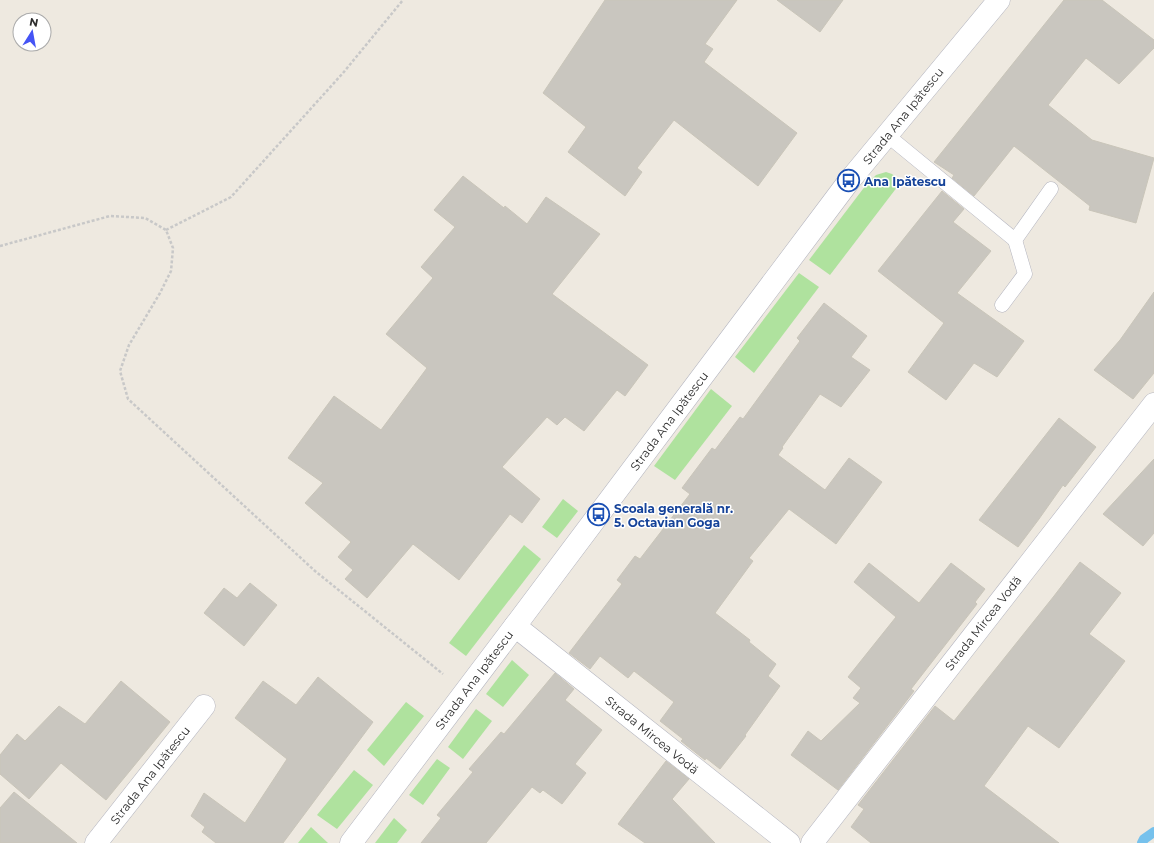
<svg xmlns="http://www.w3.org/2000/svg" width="1154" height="843" font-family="Montserrat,sans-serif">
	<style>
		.green { fill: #afe29e }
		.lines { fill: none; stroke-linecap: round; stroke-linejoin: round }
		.stream { stroke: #76c1ec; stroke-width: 10 }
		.building { fill: #c9c6bf; stroke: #c9c5b9 }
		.service-casing { stroke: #b3b4bf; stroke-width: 15 }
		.minor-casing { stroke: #b3b4bf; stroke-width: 23 }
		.secondary-casing { stroke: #b3b4bf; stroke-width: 23 }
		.path { stroke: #c8c8c8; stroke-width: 2.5; stroke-dasharray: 3 2; stroke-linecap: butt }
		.service { stroke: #fff; stroke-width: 14 }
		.minor { stroke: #fff; stroke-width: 22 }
		.secondary { stroke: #fff; stroke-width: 22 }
		.labels { text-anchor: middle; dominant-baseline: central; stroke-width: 3; stroke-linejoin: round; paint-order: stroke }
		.street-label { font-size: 12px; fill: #2d2d2d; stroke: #fff }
		.transit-label { font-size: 12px; font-weight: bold; fill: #164399; stroke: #fff; text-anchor: start }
	</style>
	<rect width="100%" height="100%" fill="#eee9e0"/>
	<g class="green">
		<path d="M886,172L892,174L901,182L830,275L809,260L866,185L876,175Z"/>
		<path d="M799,273L819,287L754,373L735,357Z"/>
		<path d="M711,389L732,406L675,480L654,466Z"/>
		<path d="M563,499L578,511L557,538L542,527Z"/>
		<path d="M524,545L541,559L466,656L449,643Z"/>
		<path d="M512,660L529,675L503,707L486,694Z"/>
		<path d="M406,702L424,716L384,766L367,750Z"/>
		<path d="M476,709L492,721L463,759L448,747Z"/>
		<path d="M437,759L450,768L423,805L409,795Z"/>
		<path d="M354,770L373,785L337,829L317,815Z"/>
		<path d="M394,818L407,830L397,843H375Z"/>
		<path d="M311,827L328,843H298Z"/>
	</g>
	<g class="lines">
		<path class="stream" d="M1142,843L1144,839L1154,832"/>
	</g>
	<g class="building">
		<path d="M605,0H737L705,44L713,49L704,62L797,133L758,186L674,120L637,168L642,172L625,196L568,152L586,127L543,93Z"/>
		<path d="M777,0H843L820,32Z"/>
		<path d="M1064,0H1102L1154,40V48L1119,84L1086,58L1048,105L1092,140L1154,158L1136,223L1089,210L1090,206L1014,146L974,196L952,178L954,175L934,162Z"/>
		<path d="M463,176L504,208L505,206L527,224L546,197L600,234L552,294L648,365L625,396L617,390L584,431L565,417L557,425L547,417L502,467L540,499L522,523L510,514L459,580L413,544L367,598L345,579L353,570L338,557L351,542L305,503L323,483L288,458L334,396L381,430L427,368L386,334L433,278L421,267L455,227L434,210Z"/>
		<path d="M942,191L964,209L953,222L991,251L957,293L1024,341L997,377L974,363L946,400L908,372L944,323L878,271Z"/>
		<path d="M1154,292V373L1133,399L1094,370L1120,340Z"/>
		<path d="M824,303L867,336L851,357L870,370L841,407L820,394L782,447L783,448L778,455L825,490L849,458L882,482L836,544L789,509L749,558L753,561L715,613L750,640L749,642L776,664L768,676L780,686L745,735L746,736L720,769L706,758L705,760L681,741L683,739L660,721L674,702L634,671L628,678L600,656L590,669L569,653L622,584L617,580L635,556L640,559L690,494L682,488L712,448L715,450L740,417L743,419L800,341L797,338Z"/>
		<path d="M1059,418L1096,447L1065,487L1063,485L1039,519L1018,547L979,520Z"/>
		<path d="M1154,459V533L1143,546L1103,514Z"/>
		<path d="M1080,562L1121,593L1089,634L1125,661L1059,748L1028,726L984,786L1059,843H871L851,827L864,809L858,805L935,706L954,721L1054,596Z"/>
		<path d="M869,563L919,603L951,563L985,589L975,602L977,604L911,689L914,691L838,790L791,755L808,731L821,741L860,703L853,698L861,688L848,677L896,617L854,582Z"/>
		<path d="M250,583L277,605L244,646L204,613L224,588L237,598Z"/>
		<path d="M555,673L574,689L565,700L602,730L575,764L586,773L562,804L543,790L540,793L532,787L486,843H421L441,818L437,815L473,772L469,769L501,732L504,734Z"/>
		<path d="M318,677L373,722L283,843H216L202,832L205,827L191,816L204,793L245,823L287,759L235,718L263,681L296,705Z"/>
		<path d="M121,681L170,722L106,800L61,763L29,799L0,774V755L17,734L25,741L59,706L85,724Z"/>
		<path d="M666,761L689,779L672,799L715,843H645L618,824Z"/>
		<path d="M14,792L77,843H0V808Z"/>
	</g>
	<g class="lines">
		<defs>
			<g id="service">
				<path d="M887,135L1015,240L1051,189"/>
				<path d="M1002,305L1025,274L1015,240"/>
			</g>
			<g id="minor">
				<path d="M515,626L789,843"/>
				<path d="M96,843L204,706"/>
				<path d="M812,843L1154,404"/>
			</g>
			<path id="secondary" d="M351,843L515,626L849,181L999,0"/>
		</defs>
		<use href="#service" class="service-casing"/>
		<use href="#minor" class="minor-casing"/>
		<use href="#secondary" class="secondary-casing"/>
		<g class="path">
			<path d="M166,230L231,197L343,73L403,0"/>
			<path d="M0,246L110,216L145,218L166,230L173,248L171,271L160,293L129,345L120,371L128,399L315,571L443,674"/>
		</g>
		<use href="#service" class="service"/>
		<use href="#minor" class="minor"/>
		<use href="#secondary" class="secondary"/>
	</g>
	<defs>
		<symbol id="bus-ring" viewBox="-11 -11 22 22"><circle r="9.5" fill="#fff" stroke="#1a4fb4" stroke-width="1.5"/><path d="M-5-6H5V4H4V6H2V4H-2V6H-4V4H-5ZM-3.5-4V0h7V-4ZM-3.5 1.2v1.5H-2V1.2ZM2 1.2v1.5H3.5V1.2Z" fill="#1a4fb4"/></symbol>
	</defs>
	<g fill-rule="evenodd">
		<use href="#bus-ring" x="836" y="168" width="25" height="25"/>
		<use href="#bus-ring" x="586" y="502" width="25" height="25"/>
	</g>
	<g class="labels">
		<g class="street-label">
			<text transform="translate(903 116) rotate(-51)">Strada Ana Ipătescu</text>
			<text transform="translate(669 421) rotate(-53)">Strada Ana Ipătescu</text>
			<text transform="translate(983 623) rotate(-52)">Strada Mircea Vodă</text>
			<text transform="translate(474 680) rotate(-53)">Strada Ana Ipătescu</text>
			<text transform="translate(652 735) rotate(39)">Strada Mircea Vodă</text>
			<text transform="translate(150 775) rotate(-52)">Strada Ana Ipătescu</text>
		</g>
		<g class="transit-label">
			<text x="864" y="181">Ana Ipătescu</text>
			<text x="614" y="508">Scoala generală nr.<tspan x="614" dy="14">5. Octavian Goga</tspan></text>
		</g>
	</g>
	<g transform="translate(32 32) rotate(11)"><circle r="19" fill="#ffffff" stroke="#ababab"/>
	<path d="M0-3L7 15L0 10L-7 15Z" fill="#4554f5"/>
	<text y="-6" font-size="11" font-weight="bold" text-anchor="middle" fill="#2d2d2d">N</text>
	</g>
</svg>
